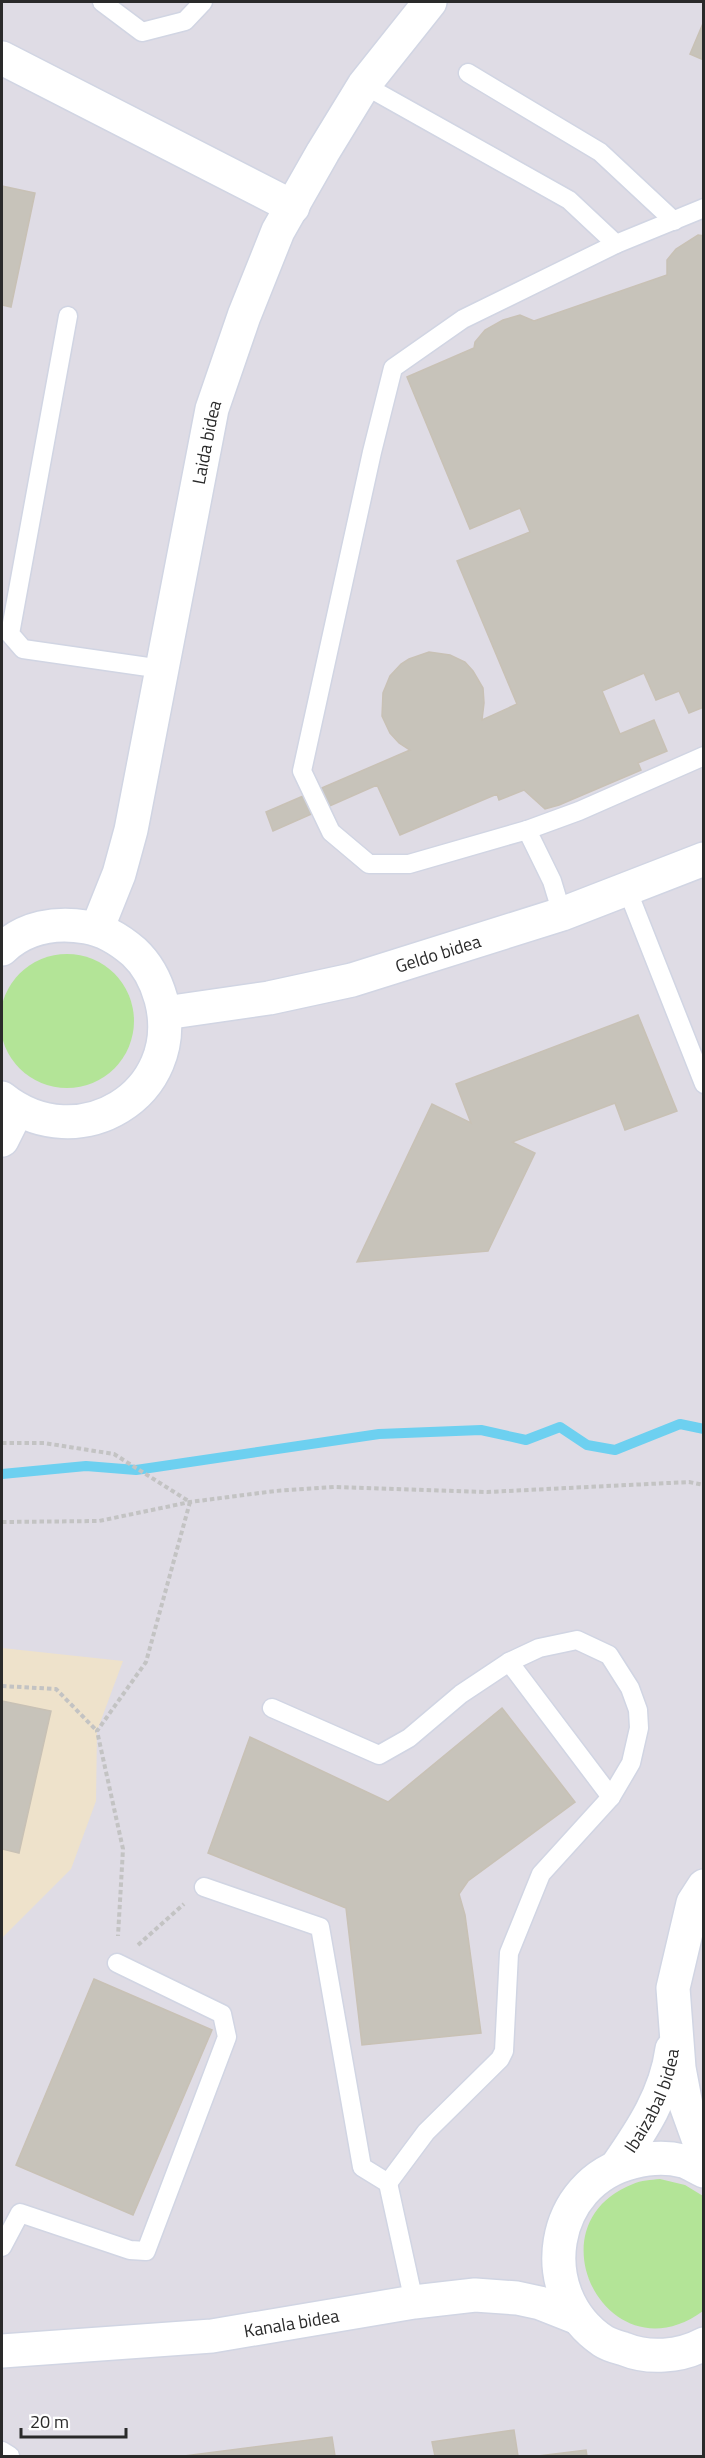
<svg xmlns="http://www.w3.org/2000/svg" width="705" height="2458" font-family="'Titillium Web',sans-serif">
	<style>
		.industrial { fill: #dfdce5 }
		.education { fill: #eee2cb }
		.green { fill: #b3e497 }
		.lines { fill: none; stroke-linecap: round; stroke-linejoin: round }
		.stream { stroke: #6dd0f0; stroke-width: 10 }
		.building { fill: #c7c3ba; stroke: #c8c1b5; stroke-width: 1.5 }
		.service-casing { stroke: #d1d5e3; stroke-width: 21 }
		.minor-casing { stroke: #d1d5e3; stroke-width: 36 }
		.tertiary-casing { stroke: #d1d5e3; stroke-width: 36 }
		.path { stroke: #c3c3c3; stroke-width: 4; stroke-dasharray: 4.5 3; stroke-linecap: butt }
		.service { stroke: #fff; stroke-width: 18 }
		.minor { stroke: #fff; stroke-width: 33 }
		.tertiary { stroke: #fff; stroke-width: 33 }
		.labels { text-anchor: middle; dominant-baseline: central; stroke-width: 4.5; stroke-linejoin: round; paint-order: stroke }
		.street-label { font-size: 18px; fill: #2a2a2a; stroke: #fff }
	</style>
	<rect width="100%" height="100%" fill="#ece5dc"/>
	<rect class="industrial" x="2" y="2" width="701" height="2454"/>
	<path class="education" d="M2,1648L123,1661L97,1731L96,1801L71,1869L2,1938Z"/>
	<g class="green">
		<circle cx="67" cy="1021" r="67"/>
		<path d="M660,2179L685,2185L703,2196V2311C609,2380 528,2225 633,2184C641,2180 651,2180 660,2179Z"/>
	</g>
	<g class="lines">
		<path class="stream" d="M2,1474L86,1466L136,1470L379,1434L481,1430L526,1440L560,1427L587,1445L615,1450L680,1424L704,1429"/>
	</g>
	<g class="building">
		<path d="M704,21V60L690,54Z"/>
		<path d="M2,186L35,193L11,307L2,305Z"/>
		<path d="M698,235L704,236V707L689,713L679,691L656,700L644,673L602,691L620,734L654,720L667,751L638,763L641,770L559,805L545,809L524,790L499,800L497,794L400,835L377,785L273,831L266,812L410,750L399,743L390,733L382,716L383,693L390,676L401,664L409,659L429,652L450,655L465,662L473,671L483,688L484,703L482,720L517,704L457,561L530,532L520,508L470,529L407,377L474,348L475,342L485,330L503,320L520,315L534,321L667,275V260L676,249Z"/>
		<path d="M638,1015L677,1111L625,1130L615,1103L512,1142L535,1153L488,1251L357,1262L432,1104L471,1123L456,1084Z"/>
		<path d="M2,1701L51,1711L19,1853L2,1849Z"/>
		<path d="M502,1708L575,1802L468,1881L459,1894L465,1915L481,2033L362,2045L346,1908L208,1853L250,1737L388,1802Z"/>
		<path d="M94,1979L212,2030L133,2215L16,2165Z"/>
		<path d="M514,2430L518,2456H435L432,2442Z"/>
		<path d="M332,2437L335,2456H184Z"/>
		<path d="M586,2450L587,2456H538Z"/>
	</g>
	<g class="lines">
		<defs>
			<g id="service">
				<path d="M102,2L142,32L185,21L203,2"/>
				<path d="M468,73L600,152L674,221"/>
				<path d="M364,85L569,200L616,244L704,208"/>
				<path d="M68,316L10,634L23,649L162,669"/>
				<path d="M527,830L409,864H369L331,832L302,771L372,452L393,368L463,319L616,244"/>
				<path d="M627,889L704,1084"/>
				<path d="M562,914L552,881L527,830L579,811L704,756"/>
				<path d="M509,1662L611,1797"/>
				<path d="M272,1708L379,1755L409,1738L461,1694L509,1662L539,1648L577,1640L609,1655L630,1688L638,1710L639,1728L631,1763L611,1797L541,1874L509,1953L504,2051L500,2059L426,2132L388,2183"/>
				<path d="M204,1887L320,1927L362,2167L388,2183L414,2302"/>
				<path d="M2,2247L20,2213L130,2250L146,2251L227,2037L222,2014L117,1963"/>
				<path d="M2,2451L10,2456"/>
			</g>
			<g id="minor">
				<path d="M2,58L293,207"/>
				<path id="s1" d="M97,929L119,874L131,830L212,409L244,316L278,231L323,152L364,85L430,2"/>
				<path d="M2,949C25,927 56,922 86,927C105,930 120,940 134,952C148,965 156,981 161,999C186,1094 78,1159 2,1098"/>
				<path id="s2" d="M165,1013L269,998L352,980L562,914L704,859"/>
				<path d="M2,1140L17,1110"/>
				<path id="s3" d="M2,2351L212,2336L414,2302L475,2295L517,2298L540,2303L578,2318"/>
			</g>
			<g id="tertiary">
				<path d="M704,1886L693,1903L673,1988L679,2068L686,2105L704,2155"/>
				<path id="s4" d="M617,2166C642,2130 666,2094 672,2049"/>
				<path d="M704,2171C697,2168 690,2163 683,2161C667,2157 649,2158 633,2162C550,2182 532,2293 603,2341C609,2345 617,2347 624,2349C648,2359 680,2357 704,2344"/>
			</g>
		</defs>
		<use href="#service" class="service-casing"/>
		<use href="#minor" class="minor-casing"/>
		<use href="#tertiary" class="tertiary-casing"/>
		<g class="path">
			<path d="M2,1443H44L114,1454L190,1502L146,1662L97,1731L123,1849L118,1936"/>
			<path d="M2,1522L99,1521L190,1502L275,1491L334,1487L487,1492L689,1482L704,1485"/>
			<path d="M2,1686L56,1689L97,1731"/>
			<path d="M138,1945L184,1904"/>
		</g>
		<use href="#service" class="service"/>
		<use href="#minor" class="minor"/>
		<use href="#tertiary" class="tertiary"/>
	</g>
	<g class="labels">
		<g class="street-label">
			<text stroke="none"><textPath href="#s1" startOffset="500">Laida bidea</textPath></text>
			<text stroke="none"><textPath href="#s2" startOffset="280">Geldo bidea</textPath></text>
			<text stroke="none"><textPath href="#s4" startOffset="75">Ibaizabal bidea</textPath></text>
			<text stroke="none"><textPath href="#s3" startOffset="291">Kanala bidea</textPath></text>
		</g>
	</g>
	<rect width="705" height="2458" fill="none" stroke="#2a2a2a" stroke-width="6"/>
	<path d="M21 2428v9h105v-9" fill="none" stroke="#2a2a2a" stroke-width="3"/>
	<text x="30" y="2428" font-size="18" fill="#2a2a2a" stroke="#ffffff" stroke-width="4.5" paint-order="stroke">20 m</text>
</svg>
